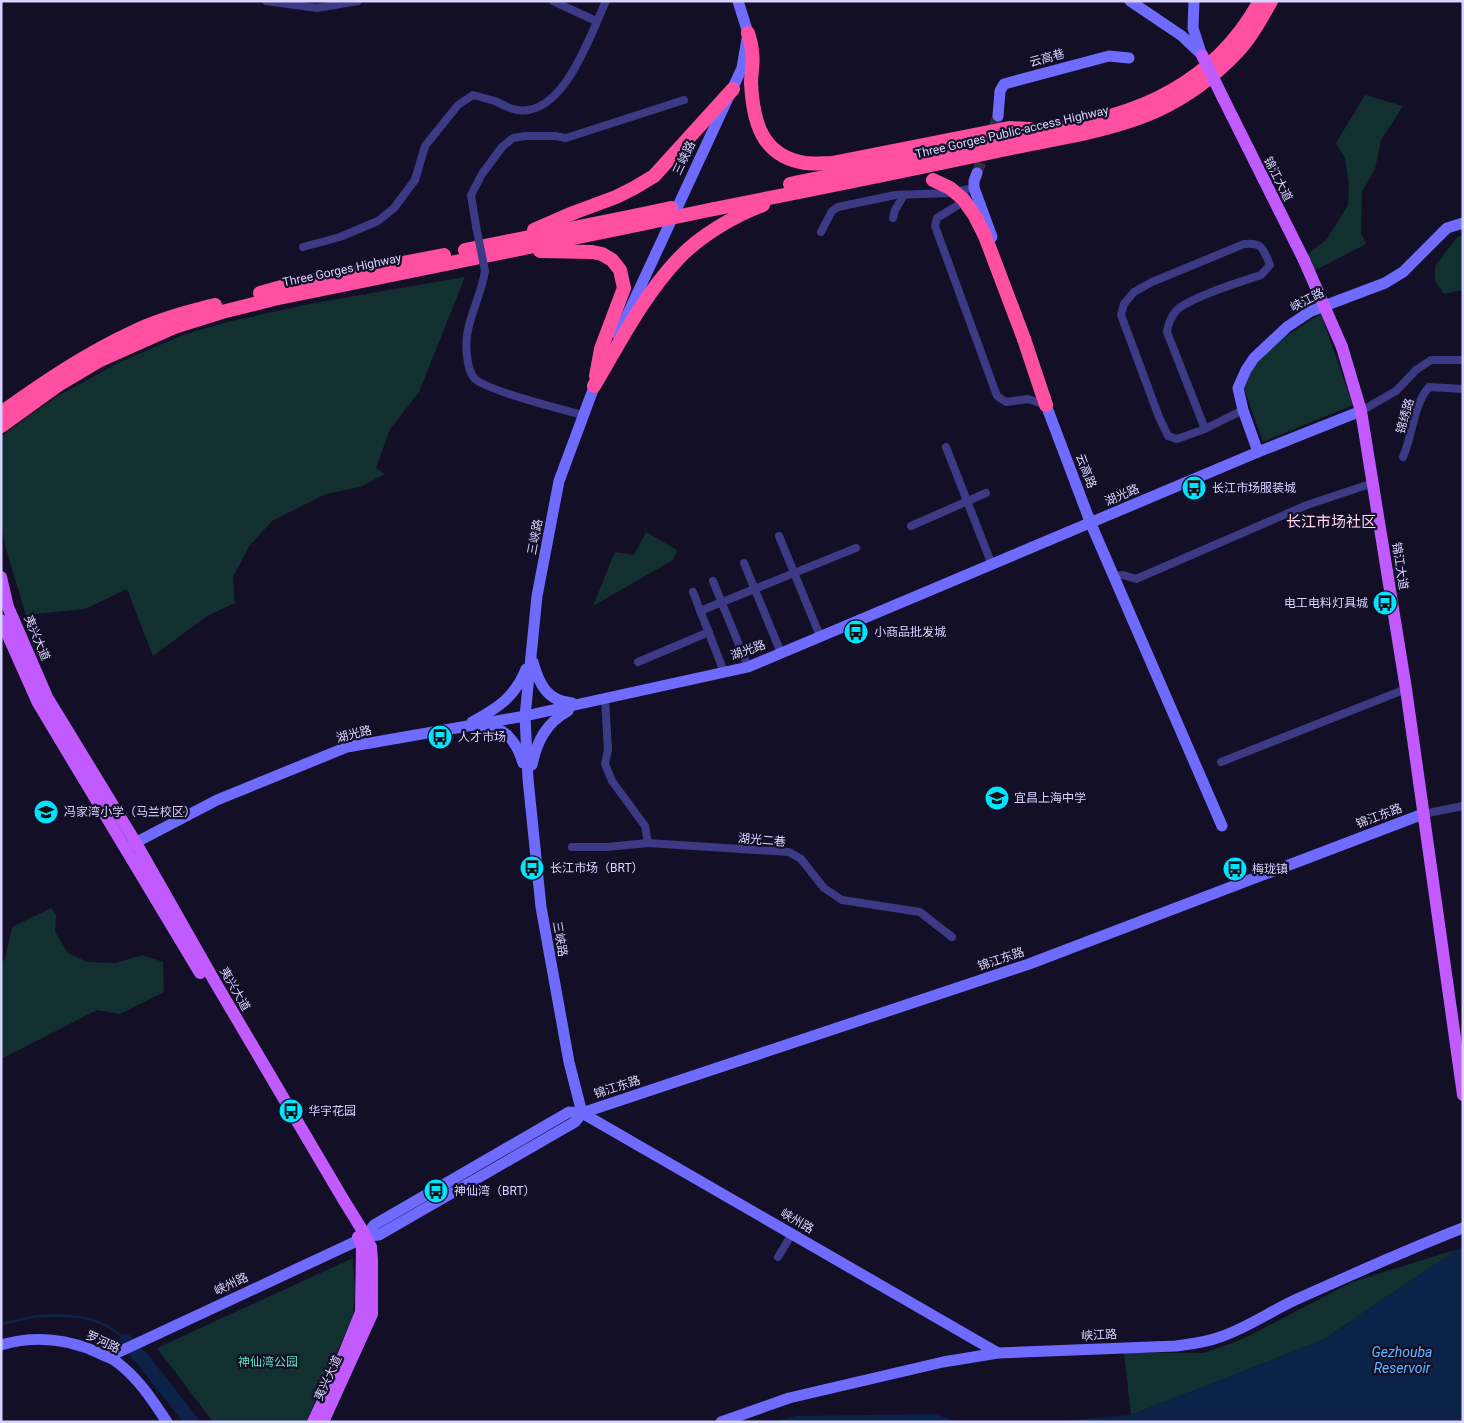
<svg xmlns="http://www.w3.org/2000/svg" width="1464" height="1423" font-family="Roboto,'Noto Sans SC',sans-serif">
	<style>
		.green { fill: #12302f }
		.water { fill: #0c2248 }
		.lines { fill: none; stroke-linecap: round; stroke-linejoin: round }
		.stream { stroke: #0c2248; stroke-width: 2.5 }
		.river { stroke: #0c2248; stroke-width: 14 }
		.secondary-tunnel { stroke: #312d47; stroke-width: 11; stroke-dasharray: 11 5.5; stroke-linecap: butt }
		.street { stroke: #3d3a85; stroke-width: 8 }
		.secondary { stroke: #6f6bff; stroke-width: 11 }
		.primary { stroke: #c25bff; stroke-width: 12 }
		.highway { stroke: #ff4fa3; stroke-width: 14 }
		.street-bridge { stroke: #3d3a85; stroke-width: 8 }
		.primary-bridge { stroke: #c25bff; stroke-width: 12 }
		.highway-bridge { stroke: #ff4fa3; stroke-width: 14 }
		.labels { text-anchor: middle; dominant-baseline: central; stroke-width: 4.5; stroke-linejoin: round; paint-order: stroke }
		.street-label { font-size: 12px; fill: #d9d4ff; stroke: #130f26 }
		.poi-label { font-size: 12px; fill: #d9d4ff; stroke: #130f26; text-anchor: start }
		.park-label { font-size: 12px; fill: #5fe0c0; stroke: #130f26 }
		.water-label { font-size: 14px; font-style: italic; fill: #62b6ff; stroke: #130f26 }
		.quarter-label { font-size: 15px; fill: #ffd6f0; stroke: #130f26 }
	</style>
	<rect width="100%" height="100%" fill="#130f26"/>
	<g class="green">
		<path d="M1365,95L1403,106L1381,140L1375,169L1362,192L1361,233L1366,244L1314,271L1308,254L1327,239L1348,205L1349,186L1345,158L1336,143Z"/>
		<path d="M1458,236L1463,237V290L1444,294L1435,281V266Z"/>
		<path d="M465,277L419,392L390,429L376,468L385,474L360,487L326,494L272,521L250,545L233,577L235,603L207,616L153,656L127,589L85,609L26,615L5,546L1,521V436L56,397L118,363L183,335L227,322L314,303Z"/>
		<path d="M1321,314L1353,405L1263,442L1243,386C1259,352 1290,332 1321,314Z"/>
		<path d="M646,532L677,550L673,560L593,606L615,552L634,555Z"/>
		<path d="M51,908L56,915L55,932L68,953L87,962L116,963L142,955L163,962L164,992L120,1014L97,1010L1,1059V963L5,959L12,927Z"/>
		<path d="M1458,1249L1323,1340L1131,1415L1124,1353H1204L1245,1338L1352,1282Z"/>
		<path d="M353,1258L355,1292L353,1316L306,1422H213L157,1348Z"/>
	</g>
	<g class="water">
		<path d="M1463,1248V1422H1048L1131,1415L1323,1340L1458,1249Z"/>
		<path d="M934,1414L959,1422H773L796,1416Z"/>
	</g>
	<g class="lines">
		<path class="stream" d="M1,1324C15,1321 30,1316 43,1316C72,1314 106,1318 126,1341"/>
		<path class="river" d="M126,1341L144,1361L192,1422"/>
		<path class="secondary-tunnel" d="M977,173L998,116"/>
		<g class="street">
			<path d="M266,1L317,8L358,1"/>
			<path d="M553,1L596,21"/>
			<path d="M958,205L937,218L935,226L997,396L1006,402L1028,399L1046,405"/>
			<path d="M893,218L895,210L904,195"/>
			<path d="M476,226L471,195L482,174L502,147L513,138L525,136H555L566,138L684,100"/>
			<path d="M821,232L832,211L838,207L895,195L949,193L974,188"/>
			<path d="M303,247L340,237L378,221L394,208L415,180L425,146L458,105L473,95C480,97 488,99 495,101C502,104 509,109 517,110C564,117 590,35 606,1"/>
			<path d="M485,271C482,291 472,310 468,330C465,342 466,368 474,378C484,390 564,410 583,415"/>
			<path d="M1361,411L1396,391L1416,370L1431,360H1463"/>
			<path d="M1205,429L1167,332C1168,325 1171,317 1176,311C1187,298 1243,281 1261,275L1270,265C1263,249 1263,242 1244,244L1152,282L1134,292L1124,304L1121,315L1159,417L1168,436L1177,439L1205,429L1243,410"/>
			<path d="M946,447L992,565"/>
			<path d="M1403,457C1413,435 1413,405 1429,387L1463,389"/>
			<path d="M911,526L986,493"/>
			<path d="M779,536L820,636"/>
			<path d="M744,563L781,653"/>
			<path d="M1114,576L1123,575L1136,579L1307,505L1373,483"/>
			<path d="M713,581L748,667"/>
			<path d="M693,592L724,672"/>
			<path d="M700,611L856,548"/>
			<path d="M638,662L709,632"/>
			<path d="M605,699L608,750L605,764L612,781L645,826L648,843"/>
			<path d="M1221,762L1406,689"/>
			<path d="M1423,814L1463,806"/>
			<path d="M572,847H607L648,843L789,852L801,859L824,888L842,900L920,912L952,937"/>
			<path d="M778,1257L792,1234"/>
		</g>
		<g class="secondary">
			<path d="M1130,1L1182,36L1202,55"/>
			<path d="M1194,1L1193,28L1201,53"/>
			<path d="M998,116L1000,91L1004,84L1109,56L1129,58"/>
			<path d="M977,173L974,181V188L992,237"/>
			<path d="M618,335L742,68L748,33L738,1"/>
			<path d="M1045,397L1046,405L1091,524L1222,826"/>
			<path d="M1258,452L1243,410L1238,388L1246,370L1254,358L1287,327L1311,311L1385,283L1403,272L1447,228L1463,223"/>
			<path d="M533,662C539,684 547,701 572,703"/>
			<path d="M472,722C498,708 515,697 526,669"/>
			<path d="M483,726C505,725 518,745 523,763"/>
			<path d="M532,765C537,741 546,723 568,711"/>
			<path d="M129,846L217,800L347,747L525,716L748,667L1258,452L1361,411"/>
			<path d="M582,1113L569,1062L541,907L528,779L525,716L537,596L559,481L597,379"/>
			<path d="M582,1113L1029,964L1423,814"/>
			<path d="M366,1236L374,1225L569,1112L582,1113L998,1353"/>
			<path d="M1,1345C35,1335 70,1339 101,1354C107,1357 114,1359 118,1363C139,1379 153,1401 167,1422"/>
			<path d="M108,1357L359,1240L366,1236L379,1235L575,1122L582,1113"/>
			<path d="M721,1422L789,1398L943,1362L998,1353L1176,1346C1189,1344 1203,1343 1217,1338C1244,1330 1269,1312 1295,1300C1351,1275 1406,1250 1463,1228"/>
		</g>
		<g class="primary">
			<path d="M1223,98L1304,260"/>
			<path d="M1342,347L1361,411L1406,689L1463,1095"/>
			<path d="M1,577L8,607L47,697L136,843L215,982L343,1199L364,1233L371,1247L372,1261V1314L323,1422"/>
			<path d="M1,620L38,703L200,973"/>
			<path d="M313,1422L337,1371L361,1312L362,1248L358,1237"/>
		</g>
		<g class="highway">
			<path d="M748,33C750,40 752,46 752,52C754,62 751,73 751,83C753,121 761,156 805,163C814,164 823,163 832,163L1009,128L1031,129"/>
			<path d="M790,184C868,168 945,153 1023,136C1073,125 1126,117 1171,91C1209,70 1239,39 1260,1"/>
			<path d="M714,209C810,190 906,171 1002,150C1053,139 1108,132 1156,111C1187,97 1217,74 1240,49C1253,35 1262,17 1271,1"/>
			<path d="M534,230L573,213L616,197L634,188L654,176L733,89"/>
			<path d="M465,250L638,215"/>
			<path d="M540,251L592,252L602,254L612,260L620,270L624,288L601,349L596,376"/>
			<path d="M260,293L285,286L444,255"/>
			<path d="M1024,339L1046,405"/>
			<path d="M594,386C620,342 644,295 679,258C701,235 734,216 763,205"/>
			<path d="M1,413C44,382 87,353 135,331C160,319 188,312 215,305"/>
			<path d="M1,426L58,385L100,360L174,327L222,312L274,299L637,225"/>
		</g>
		<path class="street-bridge" d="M476,226L485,271"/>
		<g class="primary-bridge">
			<path d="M1202,55L1223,98"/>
			<path d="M1304,260L1342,347"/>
		</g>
		<g class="highway-bridge">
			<path d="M933,180L950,188L963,199L975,216L985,236L1024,339"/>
			<path d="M638,215L671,208"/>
			<path d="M637,225L714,209"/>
		</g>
	</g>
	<defs>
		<symbol id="bus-disc" viewBox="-11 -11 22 22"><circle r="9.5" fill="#00e5ff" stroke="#130f26"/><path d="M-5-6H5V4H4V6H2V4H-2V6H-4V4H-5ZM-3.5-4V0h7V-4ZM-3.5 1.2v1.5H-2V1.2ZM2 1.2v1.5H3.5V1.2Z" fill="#111"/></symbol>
		<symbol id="school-disc" viewBox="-11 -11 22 22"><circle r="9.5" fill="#00e5ff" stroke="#130f26"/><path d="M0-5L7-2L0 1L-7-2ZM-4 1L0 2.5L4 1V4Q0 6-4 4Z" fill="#111"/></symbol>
	</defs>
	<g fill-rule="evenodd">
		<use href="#bus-disc" x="1180" y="474" width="28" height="28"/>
		<use href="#bus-disc" x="1371" y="589" width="28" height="28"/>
		<use href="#bus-disc" x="842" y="618" width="28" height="28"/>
		<use href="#bus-disc" x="426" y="723" width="28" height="28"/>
		<use href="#school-disc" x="983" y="784" width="28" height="28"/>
		<use href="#school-disc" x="32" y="798" width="28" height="28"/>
		<use href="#bus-disc" x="518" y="854" width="28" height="28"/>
		<use href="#bus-disc" x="1221" y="855" width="28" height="28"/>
		<use href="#bus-disc" x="277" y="1097" width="28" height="28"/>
		<use href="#bus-disc" x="422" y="1177" width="28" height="28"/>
	</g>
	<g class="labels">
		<g class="street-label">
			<text transform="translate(1047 58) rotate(-15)">云高巷</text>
			<text transform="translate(1012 132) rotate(-13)">Three Gorges Public-access Highway</text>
			<text transform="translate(684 158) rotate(-65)">三峡路</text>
			<text transform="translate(1278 179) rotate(63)">锦江大道</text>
			<text transform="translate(342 270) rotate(-12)">Three Gorges Highway</text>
			<text transform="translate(1307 300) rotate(-27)">峡江路</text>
			<text transform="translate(1405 416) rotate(-74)">锦绣路</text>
			<text transform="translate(1086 471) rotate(69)">云高路</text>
			<text transform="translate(1122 495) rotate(-23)">湖光路</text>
			<text transform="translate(535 537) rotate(-79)">三峡路</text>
			<text transform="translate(1400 566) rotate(81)">锦江大道</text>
			<text transform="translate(37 638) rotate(67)">夷兴大道</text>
			<text transform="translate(748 650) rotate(-19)">湖光路</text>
			<text transform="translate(354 734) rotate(-14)">湖光路</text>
			<text transform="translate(1379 816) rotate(-21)">锦江东路</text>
			<text transform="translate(762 840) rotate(5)">湖光二巷</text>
			<text transform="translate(560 939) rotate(80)">三峡路</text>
			<text transform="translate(1001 959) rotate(-19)">锦江东路</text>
			<text transform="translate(235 989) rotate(60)">夷兴大道</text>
			<text transform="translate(617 1087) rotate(-18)">锦江东路</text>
			<text transform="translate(797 1221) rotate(30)">峡州路</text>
			<text transform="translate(231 1284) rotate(-25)">峡州路</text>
			<text transform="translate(1099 1335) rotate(-3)">峡江路</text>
			<text transform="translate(103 1342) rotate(24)">罗河路</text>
			<text transform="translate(328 1378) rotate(-65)">夷兴大道</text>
		</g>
		<g class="poi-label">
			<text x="1212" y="488">长江市场服装城</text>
			<text x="1368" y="603" text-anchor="end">电工电料灯具城</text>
			<text x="874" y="632">小商品批发城</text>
			<text x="458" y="737">人才市场</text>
			<text x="1014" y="798">宜昌上海中学</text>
			<text x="64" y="812">冯家湾小学（马兰校区）</text>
			<text x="550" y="868">长江市场（BRT）</text>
			<text x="1252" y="869">梅珑镇</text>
			<text x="308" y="1111">华宇花园</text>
			<text x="454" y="1191">神仙湾（BRT）</text>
		</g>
		<g class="park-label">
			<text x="268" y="1362">神仙湾公园</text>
		</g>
		<g class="water-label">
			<text x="1402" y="1352">Gezhouba<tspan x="1402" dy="16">Reservoir</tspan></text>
		</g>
		<g class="quarter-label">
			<text x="1331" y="522">长江市场社区</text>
		</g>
	</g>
	<rect width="1464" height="1423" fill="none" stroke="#d9d4ff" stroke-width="5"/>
</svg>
